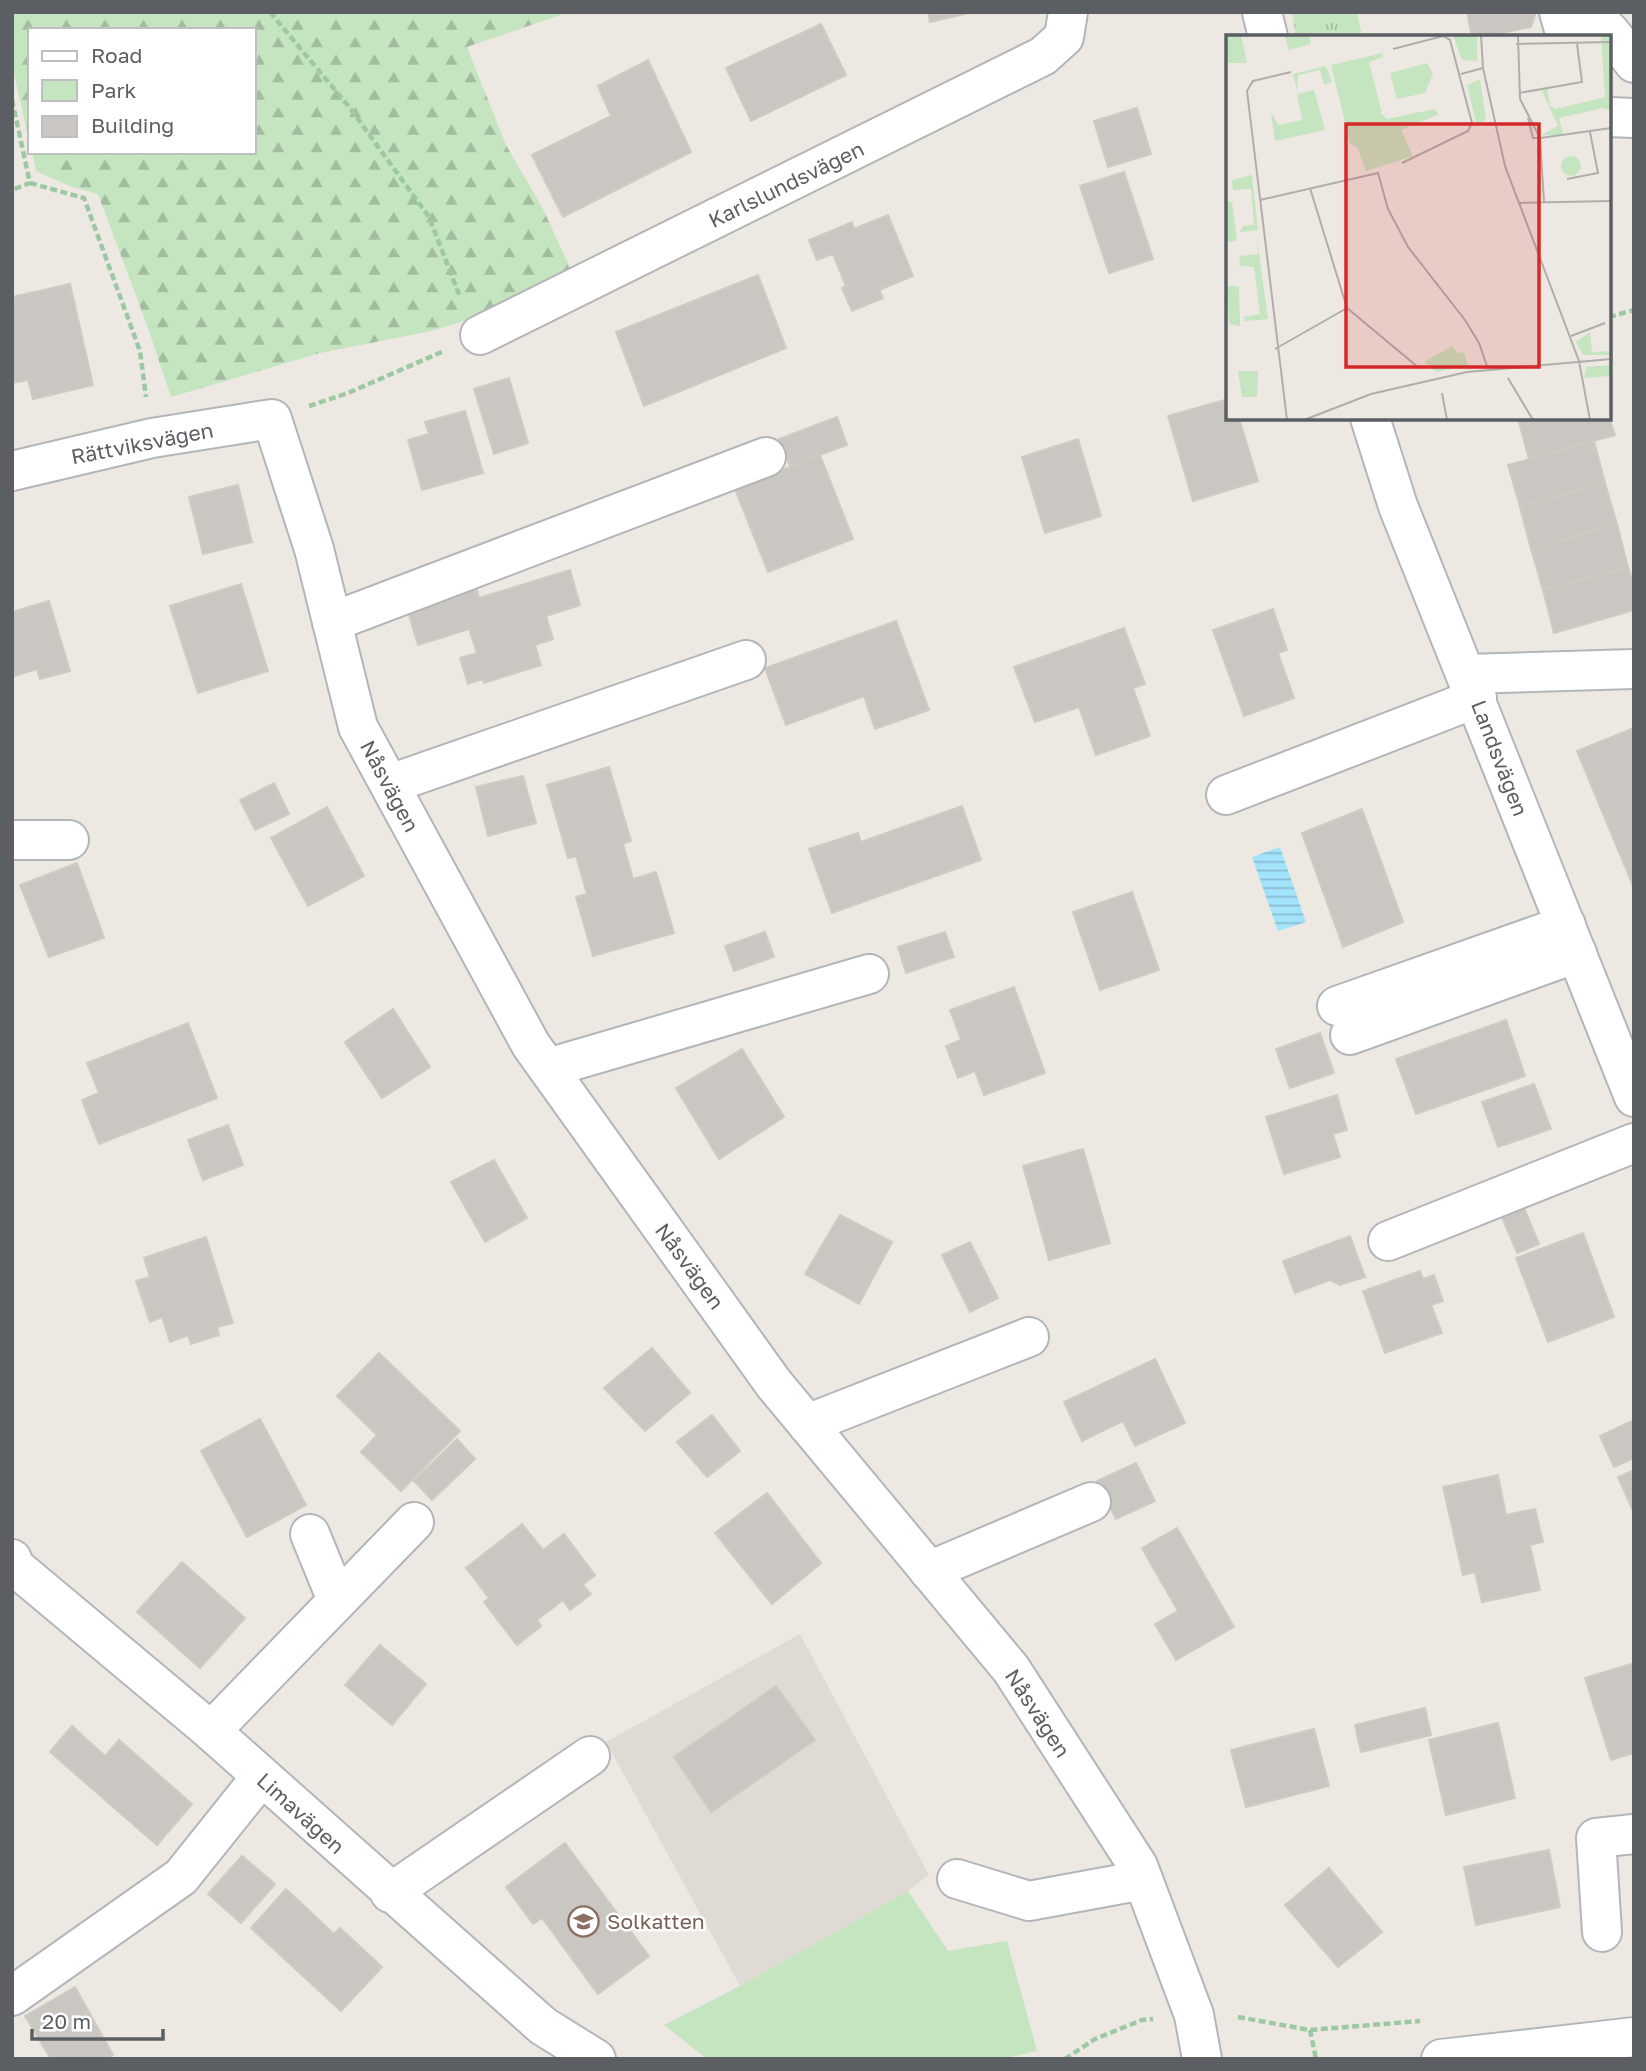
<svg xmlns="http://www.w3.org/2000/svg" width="1646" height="2071" font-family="'Golos Text',sans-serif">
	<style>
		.education { fill: #e0dad4 }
		.grass { fill: url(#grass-tufts) }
		.forest { fill: url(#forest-firs) }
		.green { fill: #c5e4c0 }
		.water { fill: url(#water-rules) }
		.building { fill: #cac6c2; stroke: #d1cac1; stroke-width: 2 }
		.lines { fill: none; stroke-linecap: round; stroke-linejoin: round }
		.minor-casing { stroke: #b3b6b9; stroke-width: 42 }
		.path { stroke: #9cc9a2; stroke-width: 4.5; stroke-dasharray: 7 3.5; stroke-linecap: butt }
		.minor { stroke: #fff; stroke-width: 38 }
		.labels { text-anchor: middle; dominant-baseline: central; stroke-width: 5; stroke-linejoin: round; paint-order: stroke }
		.street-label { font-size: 21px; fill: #5b5f63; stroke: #fff }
		.education-label { font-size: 21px; fill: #785e54; stroke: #fff; text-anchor: start }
		.inset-road { fill: none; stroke: #afaeab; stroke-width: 2 }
		.view { fill: #d62828; fill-opacity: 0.15; stroke: #d62828; stroke-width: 3.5 }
		.inset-edge { fill: none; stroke: #5b5f63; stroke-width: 3.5 }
	</style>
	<defs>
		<pattern id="grass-tufts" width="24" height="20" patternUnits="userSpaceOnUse" patternTransform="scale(1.75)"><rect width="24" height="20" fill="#c5e4c0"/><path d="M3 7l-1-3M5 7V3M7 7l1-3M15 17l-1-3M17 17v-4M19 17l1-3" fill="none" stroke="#a3bca0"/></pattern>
		<pattern id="forest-firs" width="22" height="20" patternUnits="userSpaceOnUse" patternTransform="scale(1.75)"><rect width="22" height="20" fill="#c5e4c0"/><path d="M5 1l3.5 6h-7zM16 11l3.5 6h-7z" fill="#a3bca0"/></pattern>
		<pattern id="water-rules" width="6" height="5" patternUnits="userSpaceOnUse" patternTransform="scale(1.75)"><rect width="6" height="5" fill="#a4e3fc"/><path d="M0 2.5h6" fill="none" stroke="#89bbd0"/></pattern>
	</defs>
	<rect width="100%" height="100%" fill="#ede9e2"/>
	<path class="education" d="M800,1634L929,1875L908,1891L740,1986L606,1742Z"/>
	<path class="grass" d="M1292,12H1357L1362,37H1296Z"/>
	<path class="forest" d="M12,12H569L467,47L506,145L543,209L571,270L491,313L431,331L320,353L171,397L148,328L98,194L70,186L36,171L32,152H254V30H30V144L12,66Z"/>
	<path class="green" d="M908,1891L948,1951L1007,1941L1037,2051L1001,2059H707L664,2025L740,1986Z"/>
	<path class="water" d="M1280,847L1306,922L1278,931L1252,857Z"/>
	<g class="building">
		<path d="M928,12H973L930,22Z"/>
		<path d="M1467,12H1536L1531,27L1483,37H1472Z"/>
		<path d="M821,24L846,75L751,121L726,68Z"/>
		<path d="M648,60L691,152L563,217L532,155L611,116L598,86Z"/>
		<path d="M1137,108L1151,154L1108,167L1094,121Z"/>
		<path d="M1124,172L1153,259L1109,273L1080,186Z"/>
		<path d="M888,215L913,276L879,290L883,298L852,311L842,288L846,286L833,254L817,260L809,240L852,222L854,229Z"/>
		<path d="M758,275L786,348L644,406L616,332Z"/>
		<path d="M70,284L93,385L33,399L28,380L12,383V297Z"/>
		<path d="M509,378L528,443L494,454L474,389Z"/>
		<path d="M1228,399V418H1239L1258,481L1193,501L1168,416Z"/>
		<path d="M465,411L483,473L422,490L408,440L429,434L425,422Z"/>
		<path d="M837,417L847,445L790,466L779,439Z"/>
		<path d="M1609,417L1615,435L1529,459L1518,418Z"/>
		<path d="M1078,439L1101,516L1045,533L1022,457Z"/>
		<path d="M1594,441L1605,483L1520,507L1508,465Z"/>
		<path d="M820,455L853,539L768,572L735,489Z"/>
		<path d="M1605,483L1617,524L1531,549L1520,507Z"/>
		<path d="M238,485L252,542L203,554L189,497Z"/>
		<path d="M1617,524L1628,567L1543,590L1531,549Z"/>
		<path d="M1628,567L1634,586V610L1554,633L1543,590Z"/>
		<path d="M570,570L580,605L546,616L553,639L535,645L541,665L484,683L483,679L468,684L460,658L477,653L469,629L418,645L407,608L476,587L479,598Z"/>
		<path d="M241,584L268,671L198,693L170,606Z"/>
		<path d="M49,601L70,671L40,679L37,669L12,677V612Z"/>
		<path d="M1273,609L1287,650L1278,653L1294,698L1244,716L1213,630Z"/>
		<path d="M896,621L929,710L875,729L864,696L786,725L765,668Z"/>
		<path d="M1124,628L1145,684L1133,688L1150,736L1096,755L1079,707L1035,722L1014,667Z"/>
		<path d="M1634,728V888L1577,751Z"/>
		<path d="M609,767L631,841L623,844L633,879L656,872L674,933L593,956L576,897L587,894L576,856L568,858L547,785Z"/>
		<path d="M523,776L536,823L488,836L476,787Z"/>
		<path d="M274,783L289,814L255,830L240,800Z"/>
		<path d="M962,806L981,860L832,913L809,849L858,833L861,842Z"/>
		<path d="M327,807L364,876L308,906L271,838Z"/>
		<path d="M1362,809L1403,922L1343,947L1302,833Z"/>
		<path d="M77,863L104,938L49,957L20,885Z"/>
		<path d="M1132,892L1159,970L1100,990L1073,912Z"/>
		<path d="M765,932L774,957L734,971L725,946Z"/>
		<path d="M945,932L954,957L906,973L898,947Z"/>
		<path d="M1014,987L1045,1073L984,1095L975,1071L958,1078L946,1046L961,1040L950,1010Z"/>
		<path d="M393,1009L430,1067L382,1098L345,1042Z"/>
		<path d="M1506,1020L1525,1076L1416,1114L1396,1059Z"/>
		<path d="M188,1023L217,1098L99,1144L82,1100L99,1093L87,1063Z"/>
		<path d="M1320,1033L1334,1073L1290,1088L1276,1049Z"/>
		<path d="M742,1049L784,1117L719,1159L676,1088Z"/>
		<path d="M1534,1084L1551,1129L1498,1147L1482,1102Z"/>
		<path d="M1337,1095L1347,1130L1333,1134L1340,1157L1284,1174L1266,1117Z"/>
		<path d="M228,1125L243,1165L203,1180L188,1140Z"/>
		<path d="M1083,1149L1110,1243L1049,1260L1023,1166Z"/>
		<path d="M494,1160L527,1218L485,1242L451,1182Z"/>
		<path d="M1524,1208L1539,1244L1517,1253L1502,1217Z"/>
		<path d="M840,1215L892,1242L859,1304L805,1274Z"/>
		<path d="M1583,1233L1614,1317L1548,1342L1516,1258Z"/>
		<path d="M1350,1236L1365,1277L1340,1285L1330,1280L1295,1293L1283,1261Z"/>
		<path d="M206,1237L233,1323L217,1327L219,1335L191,1344L188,1335L170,1342L162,1317L150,1322L136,1281L150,1277L144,1258Z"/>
		<path d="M970,1242L998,1298L970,1312L942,1255Z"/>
		<path d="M1420,1271L1423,1279L1434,1275L1443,1301L1431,1305L1442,1333L1385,1353L1363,1291Z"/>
		<path d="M652,1348L690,1393L645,1431L604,1388Z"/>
		<path d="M379,1353L460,1431L401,1491L361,1452L377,1435L337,1396Z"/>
		<path d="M1155,1359L1185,1423L1135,1446L1123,1421L1082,1441L1064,1402Z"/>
		<path d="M712,1415L740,1451L707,1477L677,1442Z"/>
		<path d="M260,1419L306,1505L247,1537L201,1451Z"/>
		<path d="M1634,1420V1458L1614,1467L1600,1436Z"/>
		<path d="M457,1439L475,1459L432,1500L414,1481Z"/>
		<path d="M1136,1463L1155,1501L1116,1519L1097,1481Z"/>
		<path d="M1634,1470V1513L1618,1477Z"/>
		<path d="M1498,1475L1506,1515L1535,1509L1543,1542L1530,1545L1540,1590L1482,1602L1475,1572L1463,1575L1443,1487Z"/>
		<path d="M767,1493L821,1563L772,1604L715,1533Z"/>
		<path d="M522,1524L543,1550L564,1534L595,1575L583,1585L591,1594L570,1610L563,1600L537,1620L541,1626L517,1645L484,1602L489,1598L466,1568Z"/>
		<path d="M1177,1528L1234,1627L1176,1660L1155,1624L1178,1611L1142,1548Z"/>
		<path d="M182,1562L245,1618L200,1668L137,1612Z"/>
		<path d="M380,1645L426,1684L392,1725L345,1685Z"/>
		<path d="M1634,1663V1753L1611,1760L1585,1678Z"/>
		<path d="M776,1686L815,1740L711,1812L674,1757Z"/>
		<path d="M1425,1708L1431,1735L1361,1752L1355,1725Z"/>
		<path d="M1498,1723L1515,1798L1446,1815L1429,1740Z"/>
		<path d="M72,1726L105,1756L119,1740L192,1804L157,1845L50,1752Z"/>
		<path d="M1314,1729L1329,1786L1246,1807L1231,1750Z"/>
		<path d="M565,1843L649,1956L598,1994L542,1918L533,1924L506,1887Z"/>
		<path d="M1549,1850L1560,1907L1476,1925L1464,1867Z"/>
		<path d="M242,1856L275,1884L241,1923L208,1894Z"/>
		<path d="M1329,1868L1382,1932L1338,1967L1285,1905Z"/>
		<path d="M286,1889L334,1934L340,1928L382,1967L341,2011L251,1928Z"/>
		<path d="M75,1987L113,2055L107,2059H51L25,2016Z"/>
	</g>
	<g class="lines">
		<defs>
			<g id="minor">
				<path d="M1262,12L1268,37"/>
				<path d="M1559,12L1566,37"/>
				<path d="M1590,12L1610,32L1634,63"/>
				<path d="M1609,117L1634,118"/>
				<path d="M480,335L1043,56L1064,37L1068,12"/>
				<path d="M1370,418L1398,506L1634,1097"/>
				<path d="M12,471L152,438L272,419L314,549L358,727L531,1045L774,1384L1011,1669L1138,1866L1194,2015L1202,2059"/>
				<path d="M332,622L766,457"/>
				<path d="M1467,674L1634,669"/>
				<path d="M390,784L746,660"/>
				<path d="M1226,795L1477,698"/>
				<path d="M12,840H69"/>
				<path d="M1337,1006L1566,925"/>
				<path d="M1350,1035L1577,953"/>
				<path d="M548,1068L869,974"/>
				<path d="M1388,1241L1634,1143"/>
				<path d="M807,1424L1029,1337"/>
				<path d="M310,1534L337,1600"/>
				<path d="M12,1559L14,1566L211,1731L543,2026L596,2059"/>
				<path d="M929,1571L1091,1502"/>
				<path d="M211,1731L414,1522"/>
				<path d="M957,1879L1029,1901L1143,1880"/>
				<path d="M390,1893L590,1756"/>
				<path d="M1602,1932L1596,1838L1634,1834"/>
				<path d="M12,1996L181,1877L261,1777"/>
				<path d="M1441,2059L1634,2037"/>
			</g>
		</defs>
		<use href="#minor" class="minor-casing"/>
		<g class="path">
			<path d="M270,12L350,108L429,217L460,297"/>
			<path d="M12,100L30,183L12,190"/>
			<path d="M30,183L84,198L140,351L146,397"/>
			<path d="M1609,317L1634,310"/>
			<path d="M309,406L348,393L444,351"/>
			<path d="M1238,2017L1310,2030L1420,2021"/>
			<path d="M1310,2030L1316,2059"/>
			<path d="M1065,2059L1095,2039L1142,2020L1153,2019"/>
		</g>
		<use href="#minor" class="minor"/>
	</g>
	<defs>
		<symbol id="school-ring" viewBox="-11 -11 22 22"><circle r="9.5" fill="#fff" stroke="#8d6e63" stroke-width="1.5"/><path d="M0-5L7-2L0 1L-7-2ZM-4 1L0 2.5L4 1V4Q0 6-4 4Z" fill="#8d6e63"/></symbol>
	</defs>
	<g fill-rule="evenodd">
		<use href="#school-ring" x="566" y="1904" width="35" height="35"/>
	</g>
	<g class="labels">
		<g class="street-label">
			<text transform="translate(786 184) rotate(-26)">Karlslundsvägen</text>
			<text transform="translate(142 443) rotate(-11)">Rättviksvägen</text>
			<text transform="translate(1500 758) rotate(69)">Landsvägen</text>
			<text transform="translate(390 786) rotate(62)">Nåsvägen</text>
			<text transform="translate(690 1266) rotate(54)">Nåsvägen</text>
			<text transform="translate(1038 1713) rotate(57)">Nåsvägen</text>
			<text transform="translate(301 1813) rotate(42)">Limavägen</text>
		</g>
		<g class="education-label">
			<text x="607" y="1921">Solkatten</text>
		</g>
	</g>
	<g transform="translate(1226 35)">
		<rect width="385" height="385" fill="#ede9e2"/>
		<path d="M0,0H15L21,28H0ZM58,0H83L85,9L63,15ZM227,0H251V26L236,25ZM375,0H385V76L377,73L333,83L337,100H315L332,91L315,54H321L324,71L330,74L379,62ZM156,18L157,22L143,27L156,78L148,72L117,79L105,30ZM201,28L207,39L199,58L171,64L164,38ZM100,31L106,47L98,50L94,35L72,40L71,55L67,39ZM254,44L260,84L251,91L241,50ZM88,55L99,95L49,106L45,77L52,90L76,85L71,59ZM26,140L32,195L14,197L17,191L28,190L25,154L7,155L6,145ZM0,166L6,167L11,205L0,208ZM31,204L42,284L19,286L18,282L34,279L28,232L13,231L14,221L32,219ZM0,251H13L14,291L3,289ZM364,297L366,317L385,316V320H357L350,307ZM385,330V341L358,343L360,332ZM12,336H32L31,362H16Z" fill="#c5e4c0"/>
		<path d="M149,72L161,84L209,74L213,79L175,95L187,121L140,136L131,112L124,109L117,79Z" fill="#c5e4c0"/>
		<path d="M140,27L144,43L113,50L109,34ZM188,35L190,44L183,46L184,55L174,58L169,40ZM122 68a9 9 0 1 1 18 0a9 9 0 1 1-18 0ZM335 131a10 10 0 1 1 20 0a10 10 0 1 1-20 0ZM226,311L231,318L238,317L242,330L211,337L198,327Z" fill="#c5e4c0"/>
		<path class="inset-road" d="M255,0L257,33L279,131L353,326L364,385M292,0L294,64L314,103H307L302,83M290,9L385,7M167,14L217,1L224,5L246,88L242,96L176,128M235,39L257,33M293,58L356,47L351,9M341,144L372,138L364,97M84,153L121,273L193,333M34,165L152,138L162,174L182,212L239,285L253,308L262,334M318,167L314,103L385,93M292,168L385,166M345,301L379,288M49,314L121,273M282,343L307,385M216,358L221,385M61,385L21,56L27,46L65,37M78,385L145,359L241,337L385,324"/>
		<path class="view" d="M120,89H313V332H120Z"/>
		<rect width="385" height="385" class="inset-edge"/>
	</g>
	<rect width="1646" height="2071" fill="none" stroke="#5b5f63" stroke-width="28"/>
	<rect x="28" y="28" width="228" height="126" fill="#ffffff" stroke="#bdbfc1" stroke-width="2"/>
	<rect x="42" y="51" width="35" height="10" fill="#ffffff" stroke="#bdbfc1" stroke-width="2"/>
	<text x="91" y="63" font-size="21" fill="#5b5f63">Road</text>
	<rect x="42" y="80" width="35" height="21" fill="#c5e4c0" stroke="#bdbfc1" stroke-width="2"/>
	<text x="91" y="98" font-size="21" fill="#5b5f63">Park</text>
	<rect x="42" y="116" width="35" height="21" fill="#cac6c2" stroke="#bdbfc1" stroke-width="2"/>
	<text x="91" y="133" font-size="21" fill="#5b5f63">Building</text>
	<path d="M32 2029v10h131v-10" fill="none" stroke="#5b5f63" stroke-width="3.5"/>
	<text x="42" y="2029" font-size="21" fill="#5b5f63" stroke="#ffffff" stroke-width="5" paint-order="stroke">20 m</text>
</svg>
